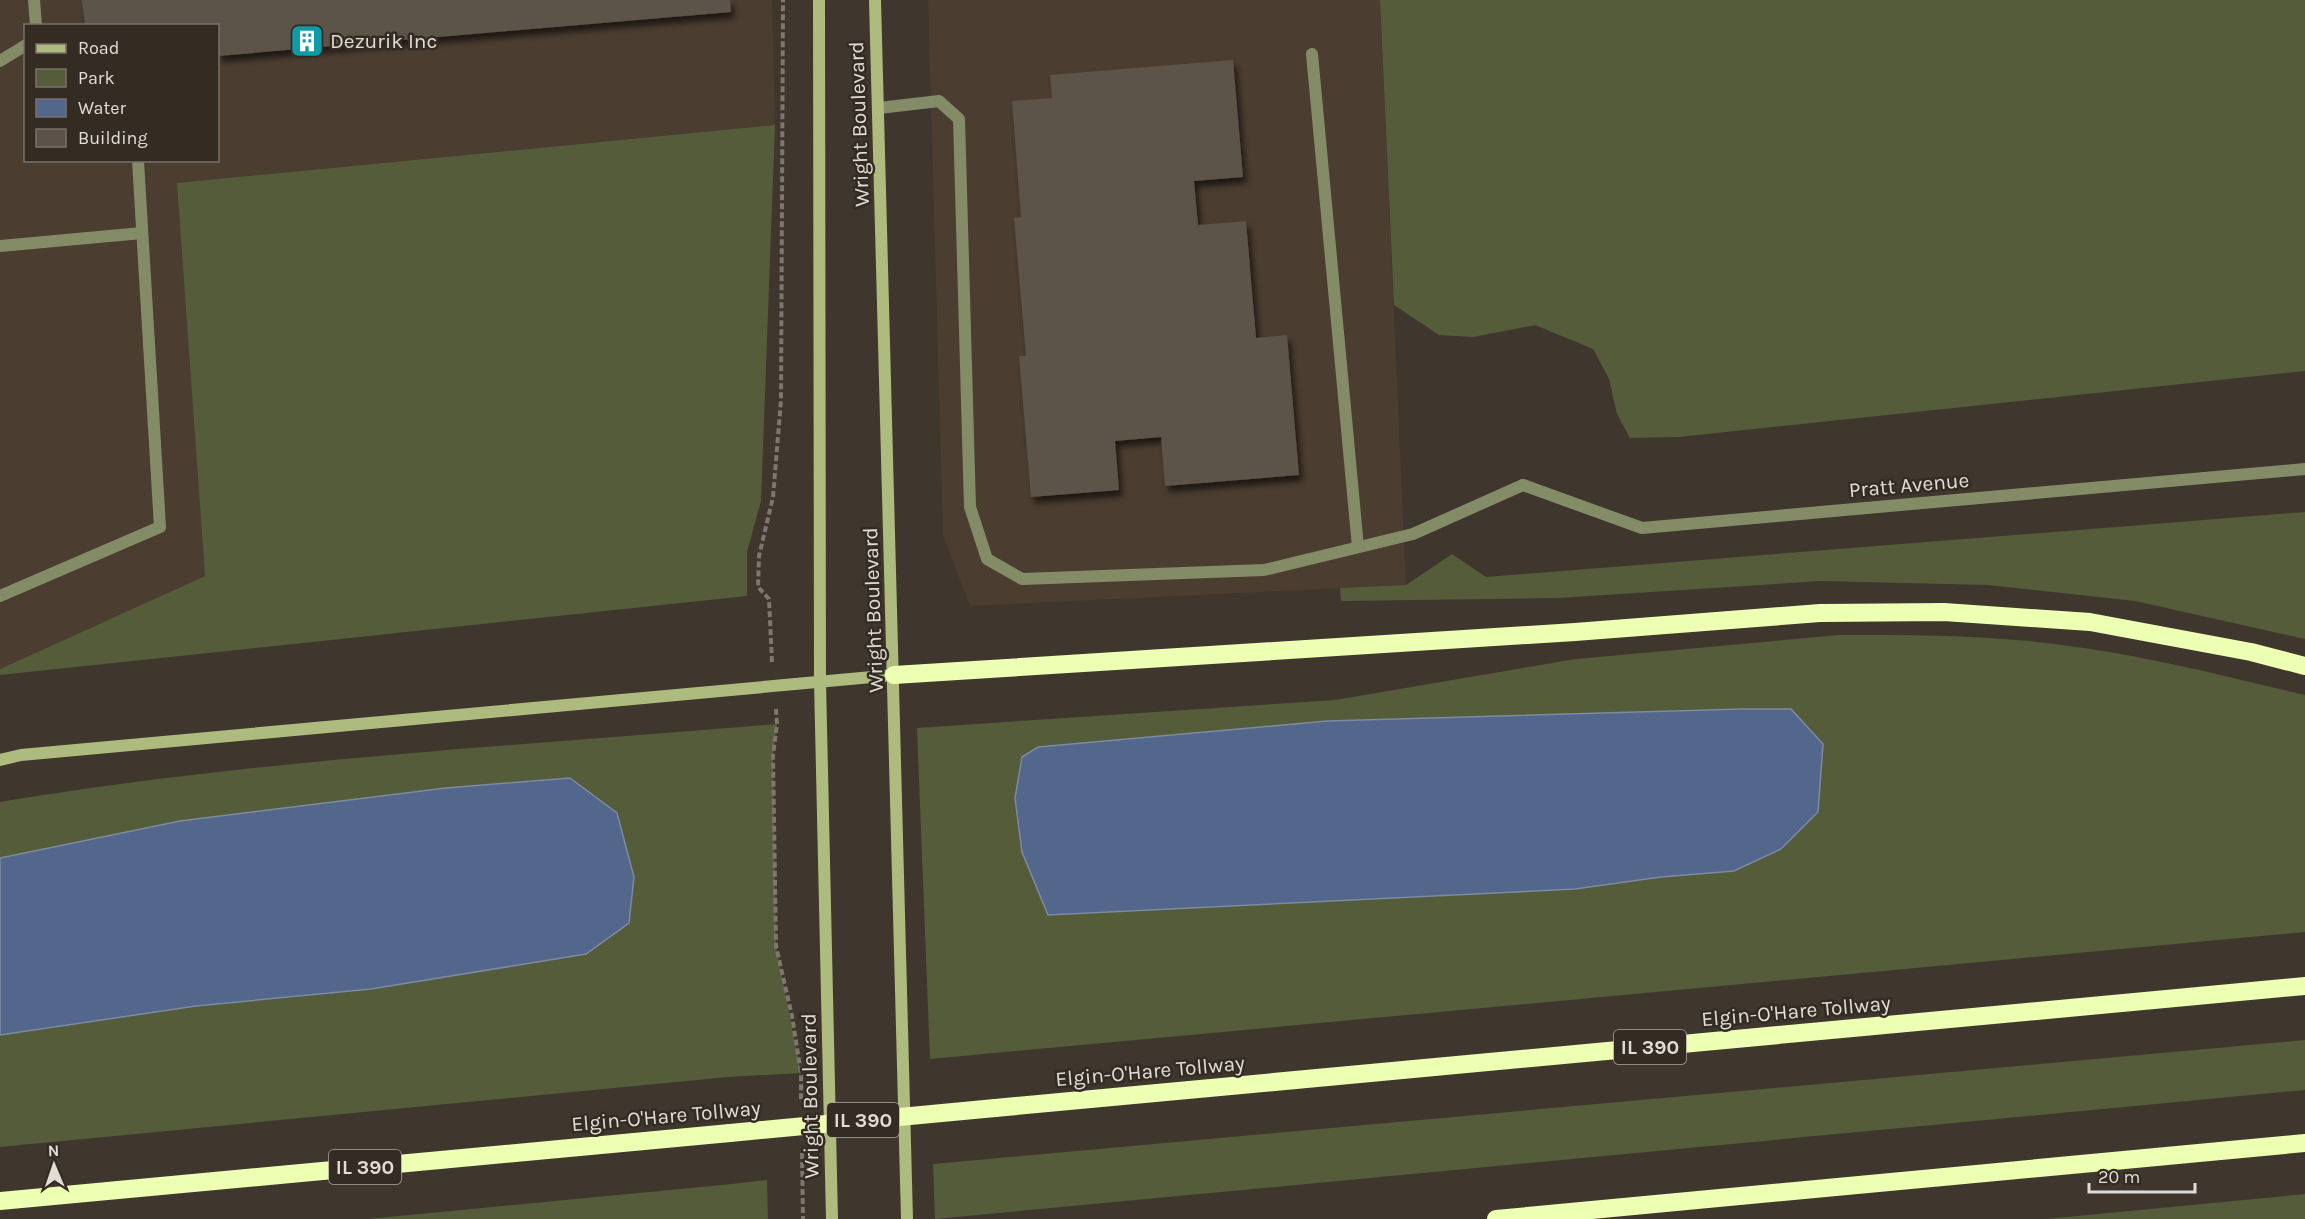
<svg xmlns="http://www.w3.org/2000/svg" width="2305" height="1219" font-family="Karla,sans-serif">
	<style>
		.built { fill: #4b3d30; fill-rule: evenodd }
		.green { fill: #555c3a; fill-rule: evenodd }
		.water { fill: #52678b; stroke: #7d8aa2; stroke-width: 1.5 }
		.building { fill: #5c5249; filter: url(#shadow) }
		.lines { fill: none; stroke-linecap: round; stroke-linejoin: round }
		.path { stroke: #7e766f; stroke-width: 4; stroke-dasharray: 6 3; stroke-linecap: butt }
		.lane { stroke: #838c66; stroke-width: 12 }
		.street { stroke: #838c66; stroke-width: 12 }
		.secondary { stroke: #adbb7e; stroke-width: 12 }
		.highway { stroke: #edffb3; stroke-width: 18 }
		.highway-bridge { stroke: #edffb3; stroke-width: 18 }
		.labels { text-anchor: middle; dominant-baseline: central; stroke-width: 5; stroke-linejoin: round; paint-order: stroke }
		.shield { fill: #342c23; stroke: #aea7a1; stroke-width: 1.5 }
		.shield-label { font-size: 20px; font-weight: bold; fill: #e2dcd7 }
		.poi-label { font-size: 21px; fill: #e2dcd7; stroke: #342c23; text-anchor: start }
		.street-label { font-size: 21px; fill: #e2dcd7; stroke: #342c23 }
	</style>
	<defs>
		<filter id="shadow"><feDropShadow dx="3.5" dy="6" stdDeviation="3" flood-color="#0009"/></filter>
	</defs>
	<rect width="100%" height="100%" fill="#3f362d"/>
	<g class="built">
		<path d="M0,0H772L775,125L178,183L205,576L0,669ZM26,26H218V160H26Z"/>
		<path d="M928,0H1380L1406,585L970,606L943,535Z"/>
	</g>
	<g class="green">
		<path d="M1380,0H2305V371L1679,437L1630,438L1617,414L1609,379L1593,349L1535,325L1473,337L1439,335L1394,305Z"/>
		<path d="M775,125L761,501L747,552V596L0,675V669L205,576L177,183Z"/>
		<path d="M2305,512V639L2135,601L1988,585L1821,581L1558,598L1341,601L1340,588L1406,585L1452,554L1486,577Z"/>
		<path d="M1839,635C1918,635 1998,635 2077,647C2154,658 2229,677 2305,695V932L930,1059L917,728L1335,700L1576,659ZM1742,709H1791L1734,871L1661,877L1575,889L1048,915L1022,852L1015,798L1022,757L1039,747L1327,721Z"/>
		<path d="M777,724L773,755L776,946L801,1073L728,1077L0,1147V1035L196,1006L371,989L585,954L12,855L0,858V802C257,759 518,746 777,724Z"/>
		<path d="M2305,1040V1090L935,1219L933,1164Z"/>
		<path d="M767,1180L768,1219H368L732,1184Z"/>
		<path d="M2305,1194V1219H2046Z"/>
	</g>
	<g class="water">
		<path d="M1742,709H1791L1823,744L1818,812L1781,849L1734,871L1661,877L1575,889L1048,915L1022,852L1015,798L1022,757L1038,747L1327,721Z"/>
		<path d="M570,778L617,813L634,877L629,923L586,954L371,989L196,1006L0,1035V858L180,821L446,788Z"/>
	</g>
	<g class="building">
		<path d="M82,0H730L731,12L218,56V26H85Z"/>
		<path d="M1233,60L1243,177L1194,181L1198,225L1246,221L1256,338L1287,335L1299,475L1165,486L1161,437L1115,441L1119,490L1031,497L1019,356H1026L1014,218L1021,217L1012,101L1052,98L1050,75Z"/>
	</g>
	<g class="lines">
		<g class="path">
			<path d="M772,662L769,599L758,587L759,556L773,497L781,400L783,0"/>
			<path d="M776,709L777,724L773,755L776,946L792,1016L801,1073V1100"/>
			<path d="M802,1153L803,1219"/>
		</g>
		<g class="lane">
			<path d="M34,0L36,26"/>
			<path d="M1312,54L1358,547"/>
			<path d="M0,61L26,45"/>
			<path d="M879,108L939,101L959,119L970,507L987,559L1022,579L1264,570L1413,534L1523,485"/>
			<path d="M0,246L142,233"/>
			<path d="M0,596L160,527L138,161"/>
		</g>
		<path class="street" d="M1523,485L1642,528L2305,469"/>
		<g class="secondary">
			<path d="M819,0L820,681L832,1219"/>
			<path d="M875,0L907,1219"/>
			<path d="M0,760L21,755L894,675"/>
		</g>
		<g class="highway">
			<path d="M894,675L1575,632L1820,613L1944,612L2090,622L2251,652L2305,666"/>
			<path d="M995,1108L2305,986"/>
			<path d="M0,1201L730,1133"/>
			<path d="M1496,1219L2305,1143"/>
		</g>
		<path class="highway-bridge" d="M730,1133L995,1108"/>
	</g>
	<defs>
		<symbol id="building-square" viewBox="-11 -11 22 22"><rect x="-9" y="-9" width="18" height="18" rx="4" fill="#0f9aa8" stroke="#342c23"/><path d="M-4-6H4V6H1V3H-1V6H-4ZM-2.5-4.3h1.7v1.8h-1.7ZM.8-4.3h1.7v1.8H.8ZM-2.5-1h1.7V.8h-1.7ZM.8-1h1.7V.8H.8Z" fill="#fff"/></symbol>
	</defs>
	<g fill-rule="evenodd">
		<use href="#building-square" x="288" y="22" width="38" height="38"/>
	</g>
	<g class="labels">
		<g class="shield">
			<rect x="1614" y="1030" width="72" height="34" rx="4.5"/>
			<rect x="827" y="1103" width="72" height="34" rx="4.5"/>
			<rect x="329" y="1150" width="72" height="34" rx="4.5"/>
		</g>
		<g class="shield-label">
			<text x="1650" y="1047">IL 390</text>
			<text x="863" y="1120">IL 390</text>
			<text x="365" y="1167">IL 390</text>
		</g>
		<g class="poi-label">
			<text x="330" y="41">Dezurik Inc</text>
		</g>
		<g class="street-label">
			<text transform="translate(859 124) rotate(-92)">Wright Boulevard</text>
			<text transform="translate(1909 485) rotate(-5)">Pratt Avenue</text>
			<text transform="translate(873 610) rotate(-92)">Wright Boulevard</text>
			<text transform="translate(1796 1011) rotate(-5)">Elgin-O'Hare Tollway</text>
			<text transform="translate(1150 1071) rotate(-5)">Elgin-O'Hare Tollway</text>
			<text transform="translate(810 1096) rotate(-91)">Wright Boulevard</text>
			<text transform="translate(666 1116) rotate(-5)">Elgin-O'Hare Tollway</text>
		</g>
	</g>
	<rect x="24" y="24" width="195" height="138" fill="#342c23" stroke="#7a726b" stroke-width="1.5"/>
	<rect x="36" y="44" width="30" height="9" fill="#adbb7e" stroke="#7a726b" stroke-width="1.5"/>
	<text x="78" y="54" font-size="18" fill="#e2dcd7">Road</text>
	<rect x="36" y="69" width="30" height="18" fill="#555c3a" stroke="#7a726b" stroke-width="1.5"/>
	<text x="78" y="84" font-size="18" fill="#e2dcd7">Park</text>
	<rect x="36" y="99" width="30" height="18" fill="#52678b" stroke="#7a726b" stroke-width="1.5"/>
	<text x="78" y="114" font-size="18" fill="#e2dcd7">Water</text>
	<rect x="36" y="129" width="30" height="18" fill="#5c5249" stroke="#7a726b" stroke-width="1.5"/>
	<text x="78" y="144" font-size="18" fill="#e2dcd7">Building</text>
	<g transform="translate(54 1165) rotate(358)" stroke="#342c23" stroke-width="4.5" paint-order="stroke">
	<path d="M0-4.5L10 22L0 15L-10 22Z" fill="#e2dcd7"/>
	<text y="-9" font-size="16" font-weight="bold" text-anchor="middle" fill="#e2dcd7">N</text>
	</g>
	<path d="M2089 1183v9h106v-9" fill="none" stroke="#e2dcd7" stroke-width="3"/>
	<text x="2098" y="1183" font-size="18" fill="#e2dcd7" stroke="#342c23" stroke-width="4.5" paint-order="stroke">20 m</text>
</svg>
